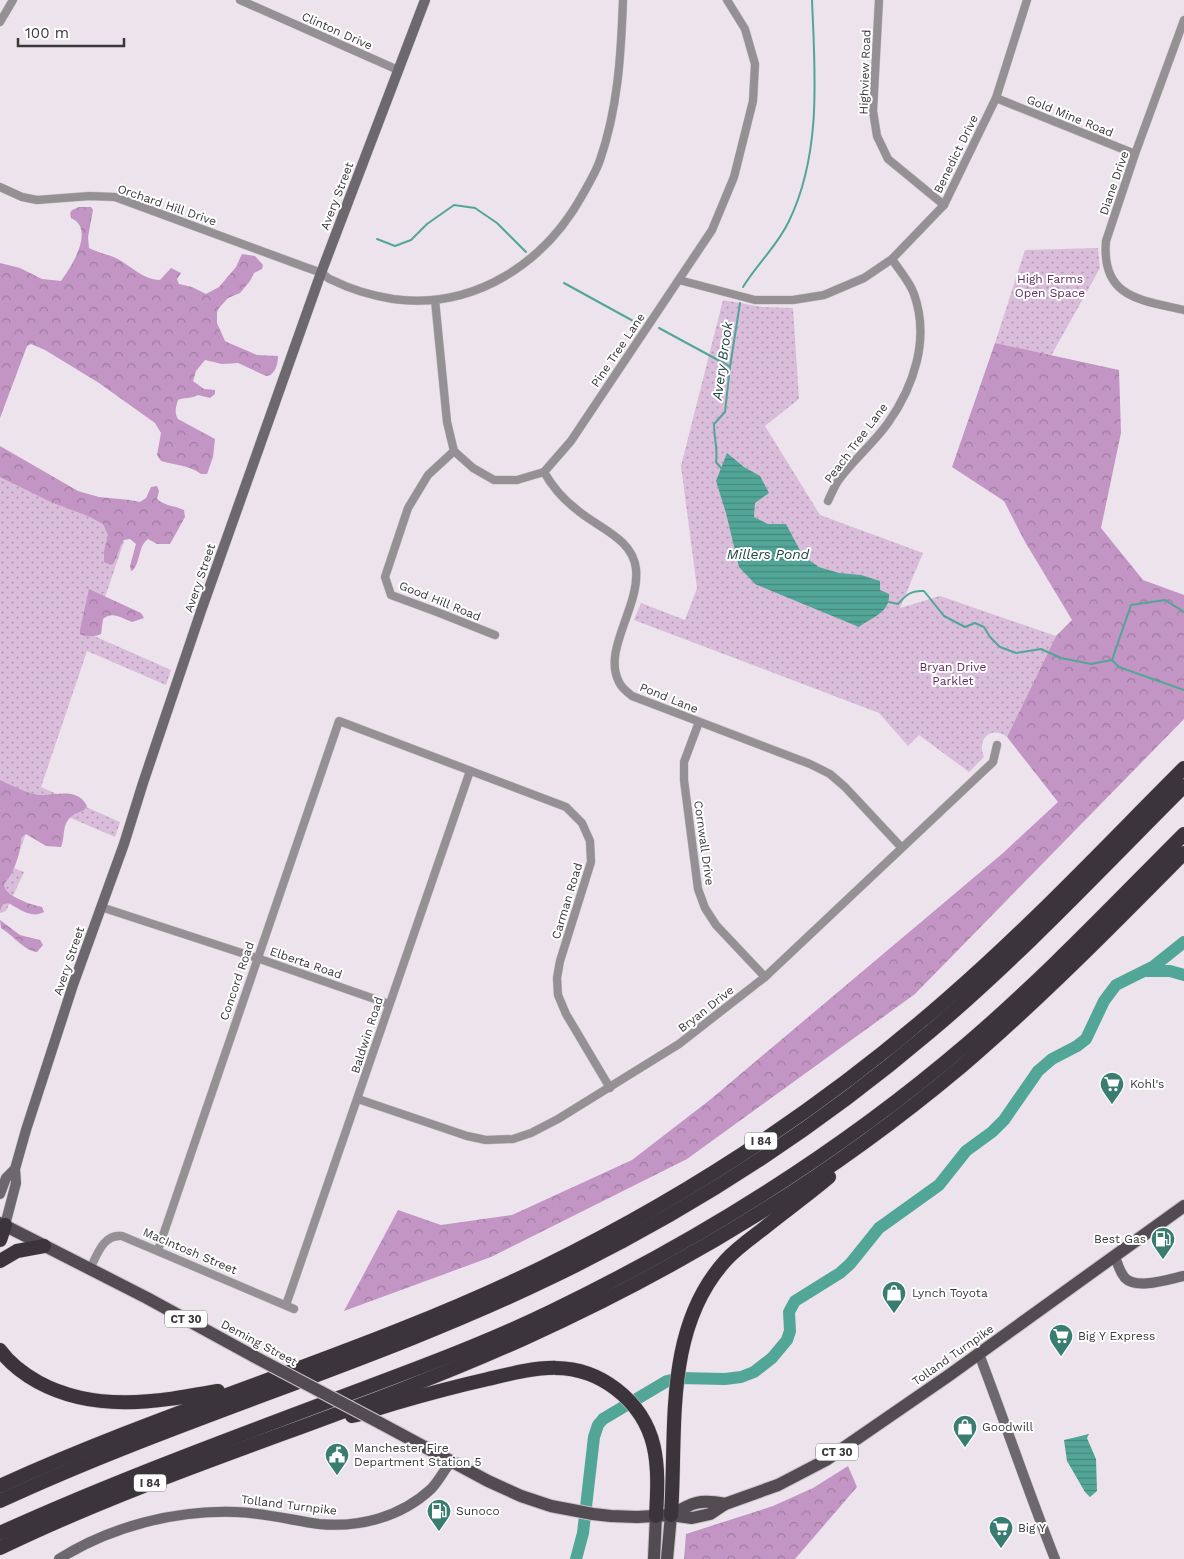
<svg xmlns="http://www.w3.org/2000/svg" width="1184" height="1559" font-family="'Work Sans',sans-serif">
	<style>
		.grass { fill: url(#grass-dots) }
		.forest { fill: url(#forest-crowns) }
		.water { fill: url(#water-rules) }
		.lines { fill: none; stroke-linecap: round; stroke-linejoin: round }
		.stream { stroke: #52a697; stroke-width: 2 }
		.river { stroke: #52a697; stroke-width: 12 }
		.street-casing { stroke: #c9c1c9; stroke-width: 9 }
		.secondary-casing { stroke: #c9c1c9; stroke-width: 11 }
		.primary-casing { stroke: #c9c1c9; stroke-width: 14 }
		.highway-casing { stroke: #c9c1c9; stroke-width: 15 }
		.street { stroke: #949094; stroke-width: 8 }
		.secondary { stroke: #6d686d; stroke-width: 10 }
		.primary { stroke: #524b52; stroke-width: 12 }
		.highway { stroke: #3b343b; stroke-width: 14 }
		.primary-bridge-casing { stroke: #c9c1c9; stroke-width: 14; stroke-linecap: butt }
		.primary-bridge { stroke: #524b52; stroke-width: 12 }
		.labels { text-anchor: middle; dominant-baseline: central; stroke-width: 4; stroke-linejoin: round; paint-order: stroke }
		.shield { fill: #fff; stroke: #767476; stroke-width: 1 }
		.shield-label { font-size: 11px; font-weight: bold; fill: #3b383b }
		.street-label { font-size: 12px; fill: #3b383b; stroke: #fff }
		.park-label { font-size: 12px; fill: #622a65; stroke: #fff }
		.poi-label { font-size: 12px; fill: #3b383b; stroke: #fff; text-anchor: start }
		.water-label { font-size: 14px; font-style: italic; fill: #204740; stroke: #fff }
	</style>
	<defs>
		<pattern id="grass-dots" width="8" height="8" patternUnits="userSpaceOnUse" patternTransform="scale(1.25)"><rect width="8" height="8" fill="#dabdda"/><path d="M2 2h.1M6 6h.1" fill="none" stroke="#b29bb2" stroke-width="1.8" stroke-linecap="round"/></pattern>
		<pattern id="forest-crowns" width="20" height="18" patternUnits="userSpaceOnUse" patternTransform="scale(1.25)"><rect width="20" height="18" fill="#c395c4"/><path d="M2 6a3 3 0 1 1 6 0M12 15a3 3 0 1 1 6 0" fill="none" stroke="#a07ba0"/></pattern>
		<pattern id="water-rules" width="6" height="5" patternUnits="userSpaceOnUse" patternTransform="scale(1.25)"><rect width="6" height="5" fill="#52a697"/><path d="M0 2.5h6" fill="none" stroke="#45887c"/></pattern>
	</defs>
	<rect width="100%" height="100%" fill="#ece3ec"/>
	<g class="grass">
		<path d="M1098,248L1100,268L1051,356L995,343L1025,250Z"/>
		<path d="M723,300L762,307L793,308L799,399L765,426L820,515L923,553L900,608L940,596L1056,636L1007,737C991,725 976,739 984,757L969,772L919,735L908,746L879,713L634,620L641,603L685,620L697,588L681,466Z"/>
		<path d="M0,466L129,527L92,635L171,670L166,685L87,651L41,787L120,822L115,837L36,803L14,868L24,872L6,911L0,913Z"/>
	</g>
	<g class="forest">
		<path d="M79,207H91L93,210L88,237L89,248C98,253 107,254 116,258C130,265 143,280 160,280L171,268L181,273L177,279L179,284L192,287L206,294L219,287L236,267L242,254L255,256L263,265L262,269L254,273L250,281L240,293L228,298L219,308L217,312V323L225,341L229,343L257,355L278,356C278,363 276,375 266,376L238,363L222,364L205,360L196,371L193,381L204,389L215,390V394L210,398L198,395C191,399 185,397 178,400C176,406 174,413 178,419L215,439L213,457L207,474H201C189,465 174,465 161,461L157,455L161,433L155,423L99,383L45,350L31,344L27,346L0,418V263L20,268L42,279L61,281C71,267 96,229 71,218L70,213L72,210Z"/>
		<path d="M995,343L1119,370L1121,433L1101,528L1143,580L1184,595V719L915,994L687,1159L491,1257L344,1311L398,1210L441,1225L512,1215L632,1160L711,1099L1003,853L1058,802L1007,737L1056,636L1072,620L1024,540L1004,501L952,467Z"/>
		<path d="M0,446L78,491L99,497L130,500L140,502L146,498L151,487L157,486L159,491L157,499C164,506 176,506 184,510L185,517L170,544H157L148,539C138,546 141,561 133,570L131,571L130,566L136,544L130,539L123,540L114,563L111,565L104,562V551L108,535L103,524L88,516L53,503L0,477Z"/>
		<path d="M89,589L141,613L144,618L132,622C121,618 113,611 103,619L101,634C96,637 85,637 80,634V630Z"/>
		<path d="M0,780C11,785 22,791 33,794C49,799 76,784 87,806C83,814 76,810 68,820C62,829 65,837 61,847L46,846L26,834L21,838C21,850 16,866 10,876C8,880 4,882 4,886C6,894 17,898 23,901C29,904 35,905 42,907L44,912C31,919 20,909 8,903L3,904L0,911Z"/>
		<path d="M0,920L20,935L40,940L43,945L37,952C23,950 13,935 1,928Z"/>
		<path d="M848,1466L857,1487L795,1559H684L686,1534L773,1506L813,1488Z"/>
	</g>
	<g class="water">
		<path d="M727,453L744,467L760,476L769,493L755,503L754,517L768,524H786L803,556L819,567L839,573L861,575L880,581V590L889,594C890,613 872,617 859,627L755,584L739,567L726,513L716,481Z"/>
		<path d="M1089,1434L1087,1438L1096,1459L1097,1491L1090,1497L1085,1492L1067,1461L1064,1440Z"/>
	</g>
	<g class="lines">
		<g class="stream">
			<path d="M377,239L395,246L411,240L427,224L454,205L475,208L497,223L526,252"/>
			<path d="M564,283L635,322"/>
			<path d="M743,287C757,264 778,245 789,221C822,153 815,73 812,0"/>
			<path d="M659,328L729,366"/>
			<path d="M722,469L716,462C718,449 714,438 714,424L725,412L730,367L740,303"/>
			<path d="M889,602L898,604C906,595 911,590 924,591L944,616L965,627L975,623L984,627L990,637L1000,647L1016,653L1041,649L1061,658L1091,664L1112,660L1131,605L1165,600L1184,612"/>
			<path d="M1112,660L1119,667L1184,690"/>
		</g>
		<g class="river">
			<path d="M1147,971H1170L1184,975"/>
			<path d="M576,1559L583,1533L594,1437L598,1425L603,1419L667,1381L680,1378L725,1379L741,1377L754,1372L772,1358L787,1340L790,1331L789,1312L795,1301L840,1273L850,1264L879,1228L939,1185L966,1151L992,1132L1004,1120L1038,1071L1052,1059L1077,1046L1086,1039L1104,1001L1116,985L1154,966L1184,942"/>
		</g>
		<defs>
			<g id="street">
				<path d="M240,0L398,70"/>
				<path d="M879,0L873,111L877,136L888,159L944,205"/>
				<path d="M1184,20L1135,154L1106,241C1101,298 1141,300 1184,310"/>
				<path d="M0,22L13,0"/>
				<path d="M996,98L1135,154"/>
				<path d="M0,187L22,197L37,200L90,196L115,197L305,267C311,269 317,271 323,274C326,276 328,279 332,280C350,289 374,296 393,299C475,310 545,263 583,194C589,183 596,172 600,160C618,108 621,55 623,0"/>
				<path d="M679,280L755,300H793L824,295L864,278L892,259L944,205L996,98L1027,0"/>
				<path d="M435,300L447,422L454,451L473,468L494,480H517L544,472L571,441L712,230L734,177L753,101L755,64L745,29L727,0"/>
				<path d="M454,451L428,475L408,508L385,577L391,595L437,612L495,635"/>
				<path d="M544,472C552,486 563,499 576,509C596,527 633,538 636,569C640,607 602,650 619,682C621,687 627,692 632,696L810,764L830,774L845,787L901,847"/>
				<path d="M828,501C831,495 834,487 838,481C853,460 873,444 888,423C914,386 930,339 914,294C910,282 899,270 892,259"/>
				<path d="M699,722L684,762V780L698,889L705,908L716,925L765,977"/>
				<path d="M101,907L257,958L389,1004"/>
				<path d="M358,1099L467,1136L486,1140L513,1139L531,1133L558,1119L679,1044L765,977L993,762L997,745"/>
				<path d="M158,1250L339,721L566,807L582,823L590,841L591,862L560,961L557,978L558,995L566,1014L610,1088"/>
				<path d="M90,1269C97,1255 103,1234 122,1236L294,1309"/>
				<path d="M286,1305C348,1127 408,949 470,771"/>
			</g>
			<g id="secondary">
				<path d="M0,1194L6,1178L15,1169"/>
				<path d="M5,1225L16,1183L15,1169L26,1130L73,985L124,844L143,783L201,611L321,273L425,0"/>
				<path d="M1115,1256C1117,1263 1120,1272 1125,1278C1137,1290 1169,1279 1184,1276"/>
				<path d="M979,1354C1005,1422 1028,1491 1055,1559"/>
				<path d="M59,1559C111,1526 176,1510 236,1512C264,1513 291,1520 319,1524C359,1528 401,1517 431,1489C438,1482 444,1470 451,1462"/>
			</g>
			<g id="primary">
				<path d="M0,1223L147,1298L255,1357"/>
				<path d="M380,1423L488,1481L521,1496L551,1506L593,1514L611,1516L637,1517L671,1515L692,1518L710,1514L725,1504L778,1485L826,1460L948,1376L1184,1206"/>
				<path d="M671,1515C693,1502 700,1499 725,1504"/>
				<path d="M654,1559L656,1516"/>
				<path d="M667,1559L671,1515"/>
			</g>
			<g id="highway">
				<path d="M0,1240L5,1225"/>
				<path d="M0,1261L17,1251L44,1246"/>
				<path d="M0,1350C10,1364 24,1374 38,1382C95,1413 157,1402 218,1391"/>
				<path d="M352,1416C367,1413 381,1407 396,1403C427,1394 457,1386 488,1379C534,1368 575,1357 616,1389C660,1423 659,1465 656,1516"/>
				<path d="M0,1486C177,1405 367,1353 543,1267C688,1196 825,1106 947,999C1030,927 1106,846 1184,768"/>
				<path d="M0,1501C181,1417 375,1363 554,1276C689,1211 817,1128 931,1031C1021,955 1101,869 1184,786"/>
				<path d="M671,1515C677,1429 663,1329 726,1260C737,1248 750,1239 763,1229C785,1211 808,1195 829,1177"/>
				<path d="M0,1533C110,1483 224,1441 338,1398C410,1371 482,1345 552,1311C701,1239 842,1151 968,1043C1044,978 1113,905 1184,834"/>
				<path d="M0,1548C170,1466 353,1416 525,1338C682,1267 830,1177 962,1066C1040,999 1112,926 1184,853"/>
			</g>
		</defs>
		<use href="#street" class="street-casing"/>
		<use href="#secondary" class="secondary-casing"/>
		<use href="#primary" class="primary-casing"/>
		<use href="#highway" class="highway-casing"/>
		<use href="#street" class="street"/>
		<use href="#secondary" class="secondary"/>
		<use href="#primary" class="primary"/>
		<use href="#highway" class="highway"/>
		<defs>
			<path id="primary-bridge" d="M255,1357L380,1423"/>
		</defs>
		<use href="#primary-bridge" class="primary-bridge-casing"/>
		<use href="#primary-bridge" class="primary-bridge"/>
	</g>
	<defs>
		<symbol id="supermarket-pin" viewBox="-11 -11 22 30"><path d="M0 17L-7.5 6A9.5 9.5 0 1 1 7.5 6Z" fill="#397d71" stroke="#fff"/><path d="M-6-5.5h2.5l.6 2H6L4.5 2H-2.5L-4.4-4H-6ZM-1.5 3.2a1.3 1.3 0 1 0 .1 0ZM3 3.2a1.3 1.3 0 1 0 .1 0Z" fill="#fff"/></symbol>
		<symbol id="fuel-pin" viewBox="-11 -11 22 30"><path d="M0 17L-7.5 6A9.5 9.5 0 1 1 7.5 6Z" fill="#397d71" stroke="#fff"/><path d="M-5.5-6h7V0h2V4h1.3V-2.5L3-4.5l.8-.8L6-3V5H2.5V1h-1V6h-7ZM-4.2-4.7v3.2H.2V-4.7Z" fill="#fff"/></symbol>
		<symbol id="shop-pin" viewBox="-11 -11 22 30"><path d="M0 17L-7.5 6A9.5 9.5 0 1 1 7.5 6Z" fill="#397d71" stroke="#fff"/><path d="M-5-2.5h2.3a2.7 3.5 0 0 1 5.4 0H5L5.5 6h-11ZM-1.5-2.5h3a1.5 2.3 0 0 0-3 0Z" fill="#fff"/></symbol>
		<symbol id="civic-pin" viewBox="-11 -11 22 30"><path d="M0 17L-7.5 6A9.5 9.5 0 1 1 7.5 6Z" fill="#397d71" stroke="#fff"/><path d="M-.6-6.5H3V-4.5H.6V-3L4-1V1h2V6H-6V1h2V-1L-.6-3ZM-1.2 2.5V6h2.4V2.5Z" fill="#fff"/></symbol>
	</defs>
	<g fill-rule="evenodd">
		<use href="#supermarket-pin" x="1098" y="1070" width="28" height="38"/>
		<use href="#fuel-pin" x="1149" y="1225" width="28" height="38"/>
		<use href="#shop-pin" x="880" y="1279" width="28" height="38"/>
		<use href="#supermarket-pin" x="1047" y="1322" width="28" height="38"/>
		<use href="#shop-pin" x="951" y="1413" width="28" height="38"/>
		<use href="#civic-pin" x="323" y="1441" width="28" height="38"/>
		<use href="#fuel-pin" x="425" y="1497" width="28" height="38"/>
		<use href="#supermarket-pin" x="987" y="1514" width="28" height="38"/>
	</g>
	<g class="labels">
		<g class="shield">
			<rect x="745" y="1132.5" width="32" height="17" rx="4"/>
			<rect x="165" y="1310.5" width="42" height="17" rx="4"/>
			<rect x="816" y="1443.5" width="42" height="17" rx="4"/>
			<rect x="134" y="1474.5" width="32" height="17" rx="4"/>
		</g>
		<g class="shield-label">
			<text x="761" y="1141">I 84</text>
			<text x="186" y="1319">CT 30</text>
			<text x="837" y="1452">CT 30</text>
			<text x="150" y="1483">I 84</text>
		</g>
		<g class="street-label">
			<text transform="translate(337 31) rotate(24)">Clinton Drive</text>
			<text transform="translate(865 72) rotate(-88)">Highview Road</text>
			<text transform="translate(1070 116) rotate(22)">Gold Mine Road</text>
			<text transform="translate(956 154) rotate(-64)">Benedict Drive</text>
			<text transform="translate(1114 183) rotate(-71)">Diane Drive</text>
			<text transform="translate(337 196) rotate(-69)">Avery Street</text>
			<text transform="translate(167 205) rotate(19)">Orchard Hill Drive</text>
			<text transform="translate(618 350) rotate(-56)">Pine Tree Lane</text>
			<text transform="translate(856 443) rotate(-53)">Peach Tree Lane</text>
			<text transform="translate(200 578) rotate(-71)">Avery Street</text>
			<text transform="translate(440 601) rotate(22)">Good Hill Road</text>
			<text transform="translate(669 698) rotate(22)">Pond Lane</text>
			<text transform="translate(704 843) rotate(82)">Cornwall Drive</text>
			<text transform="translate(567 901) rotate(-73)">Carman Road</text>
			<text transform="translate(69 961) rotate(-71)">Avery Street</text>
			<text transform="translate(306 963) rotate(19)">Elberta Road</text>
			<text transform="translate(237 981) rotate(-71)">Concord Road</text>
			<text transform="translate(706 1009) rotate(-38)">Bryan Drive</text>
			<text transform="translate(367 1035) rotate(-72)">Baldwin Road</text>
			<text transform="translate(190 1251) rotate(23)">MacIntosh Street</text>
			<text transform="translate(259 1343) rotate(28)">Deming Street</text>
			<text transform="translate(953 1355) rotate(-35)">Tolland Turnpike</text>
			<text transform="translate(289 1505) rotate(7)">Tolland Turnpike</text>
		</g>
		<g class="park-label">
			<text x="1050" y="279">High Farms<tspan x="1050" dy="14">Open Space</tspan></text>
			<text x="953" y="667">Bryan Drive<tspan x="953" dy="14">Parklet</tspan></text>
		</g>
		<g class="poi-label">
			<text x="1130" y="1084">Kohl's</text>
			<text x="1146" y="1239" text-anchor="end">Best Gas</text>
			<text x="912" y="1293">Lynch Toyota</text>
			<text x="1078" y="1336">Big Y Express</text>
			<text x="982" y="1427">Goodwill</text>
			<text x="354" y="1448">Manchester Fire<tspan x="354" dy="14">Department Station 5</tspan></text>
			<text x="456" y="1511">Sunoco</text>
			<text x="1018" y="1528">Big Y</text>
		</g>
		<g class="water-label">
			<text transform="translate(722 361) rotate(-82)">Avery Brook</text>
			<text x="768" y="554">Millers Pond</text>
		</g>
	</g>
	<path d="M18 38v8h106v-8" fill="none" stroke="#3b383b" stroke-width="2.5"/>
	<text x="25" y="38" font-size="15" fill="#3b383b" stroke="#ffffff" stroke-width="4" paint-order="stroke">100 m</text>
</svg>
